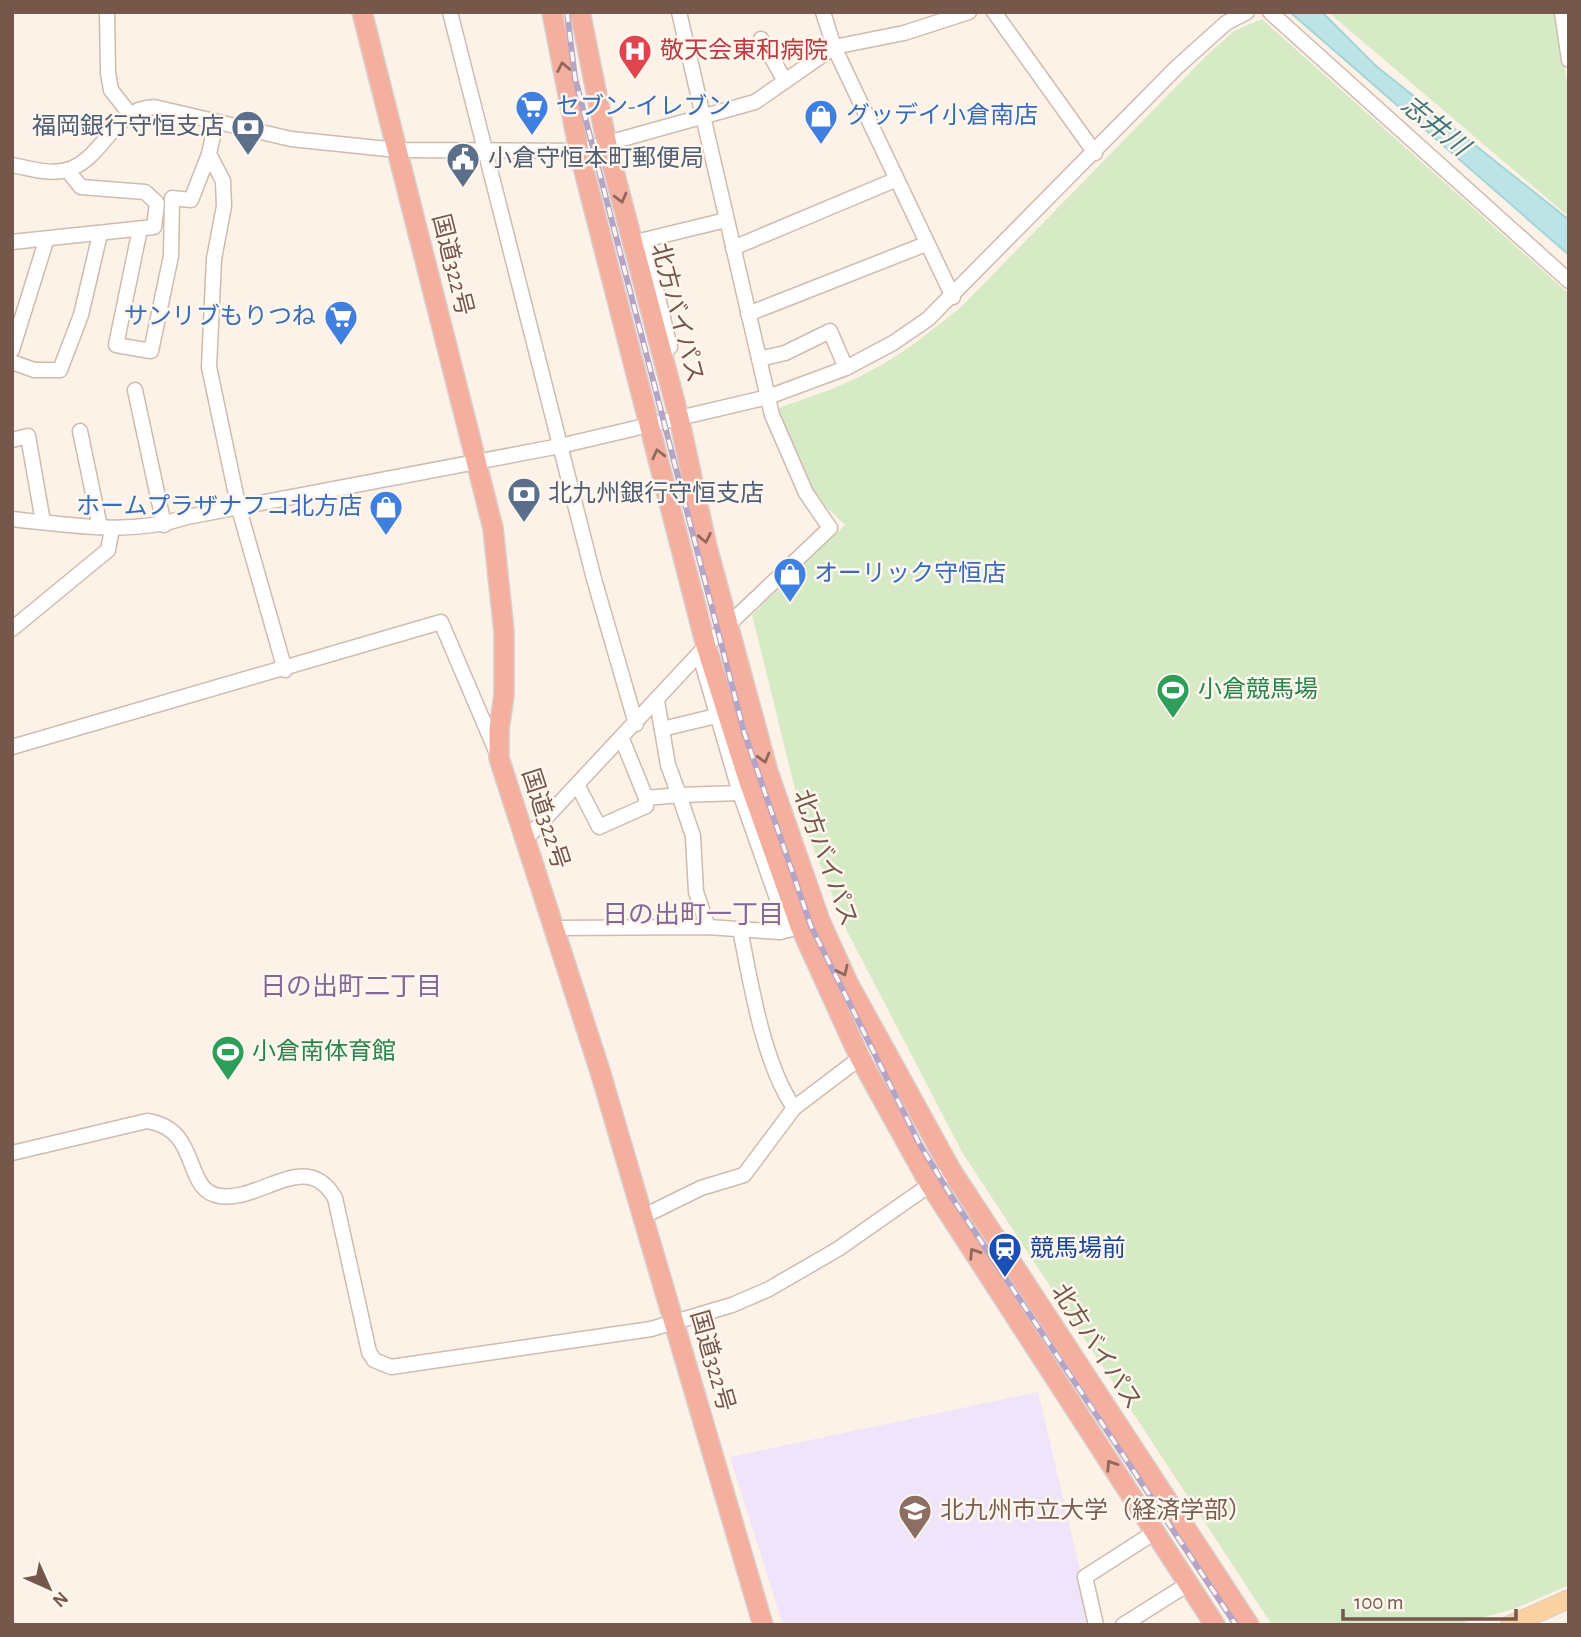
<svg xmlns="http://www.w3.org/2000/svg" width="1581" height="1637" font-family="'Alegreya Sans','Noto Sans JP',sans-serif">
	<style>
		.education { fill: #efe4f9 }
		.green { fill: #d7eac6 }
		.water { fill: #bce3e6; stroke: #a2d4d8; stroke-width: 2 }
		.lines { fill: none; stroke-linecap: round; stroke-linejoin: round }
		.minor-casing { stroke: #d0bbaf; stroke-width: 17 }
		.major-casing { stroke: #d9d0cd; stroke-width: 20 }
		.highway-casing { stroke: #d9d0cd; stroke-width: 22 }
		.minor { stroke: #fff; stroke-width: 14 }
		.major { stroke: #fad1a1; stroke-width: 18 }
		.highway { stroke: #f5af9f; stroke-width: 19 }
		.rail-casing { stroke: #b4a5c7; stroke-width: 6 }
		.rail { stroke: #fff7ee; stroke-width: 3.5; stroke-dasharray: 10; stroke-linecap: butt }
		.oneway { stroke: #8f695c }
		.labels { text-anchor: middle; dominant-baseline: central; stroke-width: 5; stroke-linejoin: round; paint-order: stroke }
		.health-label { font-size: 24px; fill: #be3a42; stroke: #fff7ee; text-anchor: start }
		.shop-label { font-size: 24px; fill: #366cbe; stroke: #fff7ee; text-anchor: start }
		.service-label { font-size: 24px; fill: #4e5e75; stroke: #fff7ee; text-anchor: start }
		.street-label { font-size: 24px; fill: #76574b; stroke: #fff7ee }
		.leisure-label { font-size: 24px; fill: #27864d; stroke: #fff7ee; text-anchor: start }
		.transit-label { font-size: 24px; fill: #164399; stroke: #fff7ee; text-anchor: start }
		.education-label { font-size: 24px; fill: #785e54; stroke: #fff7ee; text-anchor: start }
		.water-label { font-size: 26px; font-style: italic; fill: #3f767b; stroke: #fff7ee }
		.neighbourhood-label { font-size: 26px; fill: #846799; stroke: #fff7ee }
	</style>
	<rect width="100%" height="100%" fill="#fcf2e7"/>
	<path class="education" d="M1038,1392L1093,1625H783L730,1457Z"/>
	<g class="green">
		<path d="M1328,12H1555L1569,93V217Z"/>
		<path d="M1262,19L1569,294V1585L1514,1609L1456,1625H1272L962,1152L848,933L804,825L752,615L845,525L814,495L777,412L781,407C803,399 827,392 848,382C890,364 927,335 962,306L1207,55L1234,31Z"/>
	</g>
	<path class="water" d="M1290,12H1322L1376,66L1569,220V255Z"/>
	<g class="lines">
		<defs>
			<g id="minor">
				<path d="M107,12L108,73L111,90L129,113"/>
				<path d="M450,12L594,579L636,724"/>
				<path d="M823,12L834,47L953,297"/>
				<path d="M994,12L1095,153"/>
				<path d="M1270,12L1569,281"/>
				<path d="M1562,12L1569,60"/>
				<path d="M761,39L785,81"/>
				<path d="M216,122L209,154L223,181L224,206L214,259L209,367L239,509L285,670"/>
				<path d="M12,165C29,168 49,175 67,170C104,159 113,108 154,107L291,139L397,150L579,151L755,102L834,47L904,33L969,12"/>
				<path d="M140,229L116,345L151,351L171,256L172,198L191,200L209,154"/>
				<path d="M12,242L154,227L157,203L145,192L81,187L67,170"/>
				<path d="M733,248L895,180"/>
				<path d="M748,314L926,244"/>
				<path d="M12,350L46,241"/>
				<path d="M662,355L670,347L644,240L726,220"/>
				<path d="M759,359L785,353L830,331L846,368"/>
				<path d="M12,362L34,370H60L81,315L100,234"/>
				<path d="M135,390L164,525"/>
				<path d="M80,431L100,527"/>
				<path d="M12,440L28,436L43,522"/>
				<path d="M12,519C71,525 130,536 187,517L560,446L768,397L846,368L893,343L928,319L1177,67L1226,23L1247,12"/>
				<path d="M12,629L108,550L112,529"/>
				<path d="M701,659L740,793L788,930"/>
				<path d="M657,701L668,765L679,795L740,793"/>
				<path d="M662,729L716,716"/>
				<path d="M622,739L646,798L679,795L693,836L696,892L708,927"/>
				<path d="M12,747L441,622L496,751"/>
				<path d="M578,786L599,827L646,806V798"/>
				<path d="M527,838L706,646L830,528L806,493L772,415L679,12"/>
				<path d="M552,928L708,927L780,932L795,928"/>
				<path d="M740,929C751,985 763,1062 794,1108"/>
				<path d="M12,1153L147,1121C202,1129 182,1191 220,1196C261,1202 306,1148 335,1198L369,1352L374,1360L391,1367L651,1329L732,1305L769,1289L838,1249L951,1170"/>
				<path d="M642,1217L701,1188L744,1175L794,1108L860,1058"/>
				<path d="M1096,1625L1085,1577L1155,1532"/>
				<path d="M1123,1625L1188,1584"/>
			</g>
			<path id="major" d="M1510,1625L1569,1599"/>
			<g id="highway">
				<path d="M362,12L493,528L504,632V695L499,729V758L600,1071L763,1625"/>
				<path d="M552,12L579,151L706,646L747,776L800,926L860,1058L929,1183L1215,1625"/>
				<path d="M580,12L607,145L679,418L707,547L768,772L820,921L848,983L951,1170L1249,1625"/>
			</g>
		</defs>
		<use href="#minor" class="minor-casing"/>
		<use href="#major" class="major-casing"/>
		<use href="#highway" class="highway-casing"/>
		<use href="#minor" class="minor"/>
		<use href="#major" class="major"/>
		<use href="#highway" class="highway"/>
		<defs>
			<path id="rail" d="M567,12L575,78L744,732L811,926L919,1143L951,1196L1236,1625"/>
		</defs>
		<use href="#rail" class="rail-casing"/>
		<use href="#rail" class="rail"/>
	</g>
	<defs><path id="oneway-chevron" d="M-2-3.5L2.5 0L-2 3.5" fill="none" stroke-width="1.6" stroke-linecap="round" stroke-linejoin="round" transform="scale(1.75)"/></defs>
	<g class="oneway">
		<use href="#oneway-chevron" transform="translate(563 67) rotate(-101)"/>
		<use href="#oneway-chevron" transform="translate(621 198) rotate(75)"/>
		<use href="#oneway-chevron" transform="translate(658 454) rotate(-104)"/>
		<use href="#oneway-chevron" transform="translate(705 538) rotate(78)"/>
		<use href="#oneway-chevron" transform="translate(764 758) rotate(74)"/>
		<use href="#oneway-chevron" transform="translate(843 971) rotate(65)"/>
		<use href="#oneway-chevron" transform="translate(974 1253) rotate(-123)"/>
		<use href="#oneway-chevron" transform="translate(1111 1465) rotate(-123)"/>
	</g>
	<defs>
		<symbol id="hospital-pin" viewBox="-11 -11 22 30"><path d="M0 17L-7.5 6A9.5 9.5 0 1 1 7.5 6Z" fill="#e0444e" stroke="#fff7ee"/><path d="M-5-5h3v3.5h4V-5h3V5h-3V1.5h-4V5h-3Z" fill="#fff"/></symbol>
		<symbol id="supermarket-pin" viewBox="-11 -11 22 30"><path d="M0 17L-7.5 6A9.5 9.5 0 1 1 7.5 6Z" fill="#3f7fe0" stroke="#fff7ee"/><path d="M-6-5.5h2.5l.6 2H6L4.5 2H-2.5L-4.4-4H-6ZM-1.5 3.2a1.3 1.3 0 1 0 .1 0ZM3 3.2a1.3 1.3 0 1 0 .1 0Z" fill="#fff"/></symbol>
		<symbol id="shop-pin" viewBox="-11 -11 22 30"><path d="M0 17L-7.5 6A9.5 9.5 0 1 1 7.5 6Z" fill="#3f7fe0" stroke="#fff7ee"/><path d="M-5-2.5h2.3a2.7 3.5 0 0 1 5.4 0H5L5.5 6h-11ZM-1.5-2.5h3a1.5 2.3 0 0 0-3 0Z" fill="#fff"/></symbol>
		<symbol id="bank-pin" viewBox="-11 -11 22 30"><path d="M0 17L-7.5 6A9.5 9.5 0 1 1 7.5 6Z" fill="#5c6f8a" stroke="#fff7ee"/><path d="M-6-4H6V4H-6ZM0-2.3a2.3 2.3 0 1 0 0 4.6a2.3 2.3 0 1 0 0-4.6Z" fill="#fff"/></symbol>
		<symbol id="civic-pin" viewBox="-11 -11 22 30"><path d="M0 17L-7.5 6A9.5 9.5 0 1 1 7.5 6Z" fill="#5c6f8a" stroke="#fff7ee"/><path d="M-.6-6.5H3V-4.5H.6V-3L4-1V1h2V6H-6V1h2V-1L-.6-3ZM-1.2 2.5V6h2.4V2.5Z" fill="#fff"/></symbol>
		<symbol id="stadium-pin" viewBox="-11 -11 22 30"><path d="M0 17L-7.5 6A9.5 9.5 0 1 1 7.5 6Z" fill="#2e9e5b" stroke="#fff7ee"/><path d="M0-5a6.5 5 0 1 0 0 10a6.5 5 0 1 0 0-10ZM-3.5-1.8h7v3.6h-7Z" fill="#fff"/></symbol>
		<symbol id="station-pin" viewBox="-11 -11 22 30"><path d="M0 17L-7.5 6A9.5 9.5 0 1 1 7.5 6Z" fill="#1a4fb4" stroke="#fff7ee"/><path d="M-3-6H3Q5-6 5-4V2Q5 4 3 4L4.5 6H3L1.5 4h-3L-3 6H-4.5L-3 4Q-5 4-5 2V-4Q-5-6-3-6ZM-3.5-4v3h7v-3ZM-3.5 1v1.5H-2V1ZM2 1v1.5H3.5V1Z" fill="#fff"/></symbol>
		<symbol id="university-pin" viewBox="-11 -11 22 30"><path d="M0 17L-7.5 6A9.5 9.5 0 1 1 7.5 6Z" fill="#8d6e63" stroke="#fff7ee"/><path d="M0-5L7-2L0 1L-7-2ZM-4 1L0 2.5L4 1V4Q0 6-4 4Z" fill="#fff"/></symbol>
	</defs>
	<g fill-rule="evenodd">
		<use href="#hospital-pin" x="616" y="32" width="38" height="52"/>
		<use href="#supermarket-pin" x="513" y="88" width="38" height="52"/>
		<use href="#shop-pin" x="802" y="97" width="38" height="52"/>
		<use href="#bank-pin" x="229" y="108" width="38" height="52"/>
		<use href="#civic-pin" x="444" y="140" width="38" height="52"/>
		<use href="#supermarket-pin" x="322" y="298" width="38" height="52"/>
		<use href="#bank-pin" x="505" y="475" width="38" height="52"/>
		<use href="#shop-pin" x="367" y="488" width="38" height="52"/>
		<use href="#shop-pin" x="771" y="555" width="38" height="52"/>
		<use href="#stadium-pin" x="1154" y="671" width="38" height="52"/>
		<use href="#stadium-pin" x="209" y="1033" width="38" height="52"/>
		<use href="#station-pin" x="986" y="1230" width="38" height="52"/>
		<use href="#university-pin" x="896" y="1492" width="38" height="52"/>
	</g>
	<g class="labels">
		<g class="health-label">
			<text x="660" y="51">敬天会東和病院</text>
		</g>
		<g class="shop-label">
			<text x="556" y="107">セブン-イレブン</text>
			<text x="846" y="116">グッデイ小倉南店</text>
			<text x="316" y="317" text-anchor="end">サンリブもりつね</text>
			<text x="362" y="507" text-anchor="end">ホームプラザナフコ北方店</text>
			<text x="814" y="574">オーリック守恒店</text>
		</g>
		<g class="service-label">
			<text x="224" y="127" text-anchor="end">福岡銀行守恒支店</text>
			<text x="488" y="159">小倉守恒本町郵便局</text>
			<text x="548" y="494">北九州銀行守恒支店</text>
		</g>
		<g class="street-label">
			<text transform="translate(452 265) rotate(76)">国道322号</text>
			<text transform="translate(677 313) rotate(75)">北方バイパス</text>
			<text transform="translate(545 819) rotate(72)">国道322号</text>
			<text transform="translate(825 858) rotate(70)">北方バイパス</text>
			<text transform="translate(1096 1347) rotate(57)">北方バイパス</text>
			<text transform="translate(712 1361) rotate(74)">国道322号</text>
		</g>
		<g class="leisure-label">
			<text x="1198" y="690">小倉競馬場</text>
			<text x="252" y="1052">小倉南体育館</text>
		</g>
		<g class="transit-label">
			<text x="1030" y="1249">競馬場前</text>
		</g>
		<g class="education-label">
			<text x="940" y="1511">北九州市立大学（経済学部）</text>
		</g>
		<g class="water-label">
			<text transform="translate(1435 126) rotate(39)">志井川</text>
		</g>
		<g class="neighbourhood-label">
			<text x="693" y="915">日の出町一丁目</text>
			<text x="351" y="987">日の出町二丁目</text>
		</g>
	</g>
	<rect width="1581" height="1637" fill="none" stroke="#76574b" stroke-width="28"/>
	<g transform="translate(49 1588) rotate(135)" stroke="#fff7ee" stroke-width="5" paint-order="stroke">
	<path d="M0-5L12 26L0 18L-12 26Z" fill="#76574b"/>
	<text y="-10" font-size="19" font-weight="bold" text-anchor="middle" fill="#76574b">N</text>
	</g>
	<path d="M1343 1609v10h173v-10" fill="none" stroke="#76574b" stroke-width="3.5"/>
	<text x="1354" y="1609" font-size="21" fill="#76574b" stroke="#fff7ee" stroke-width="5" paint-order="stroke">100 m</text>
</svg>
